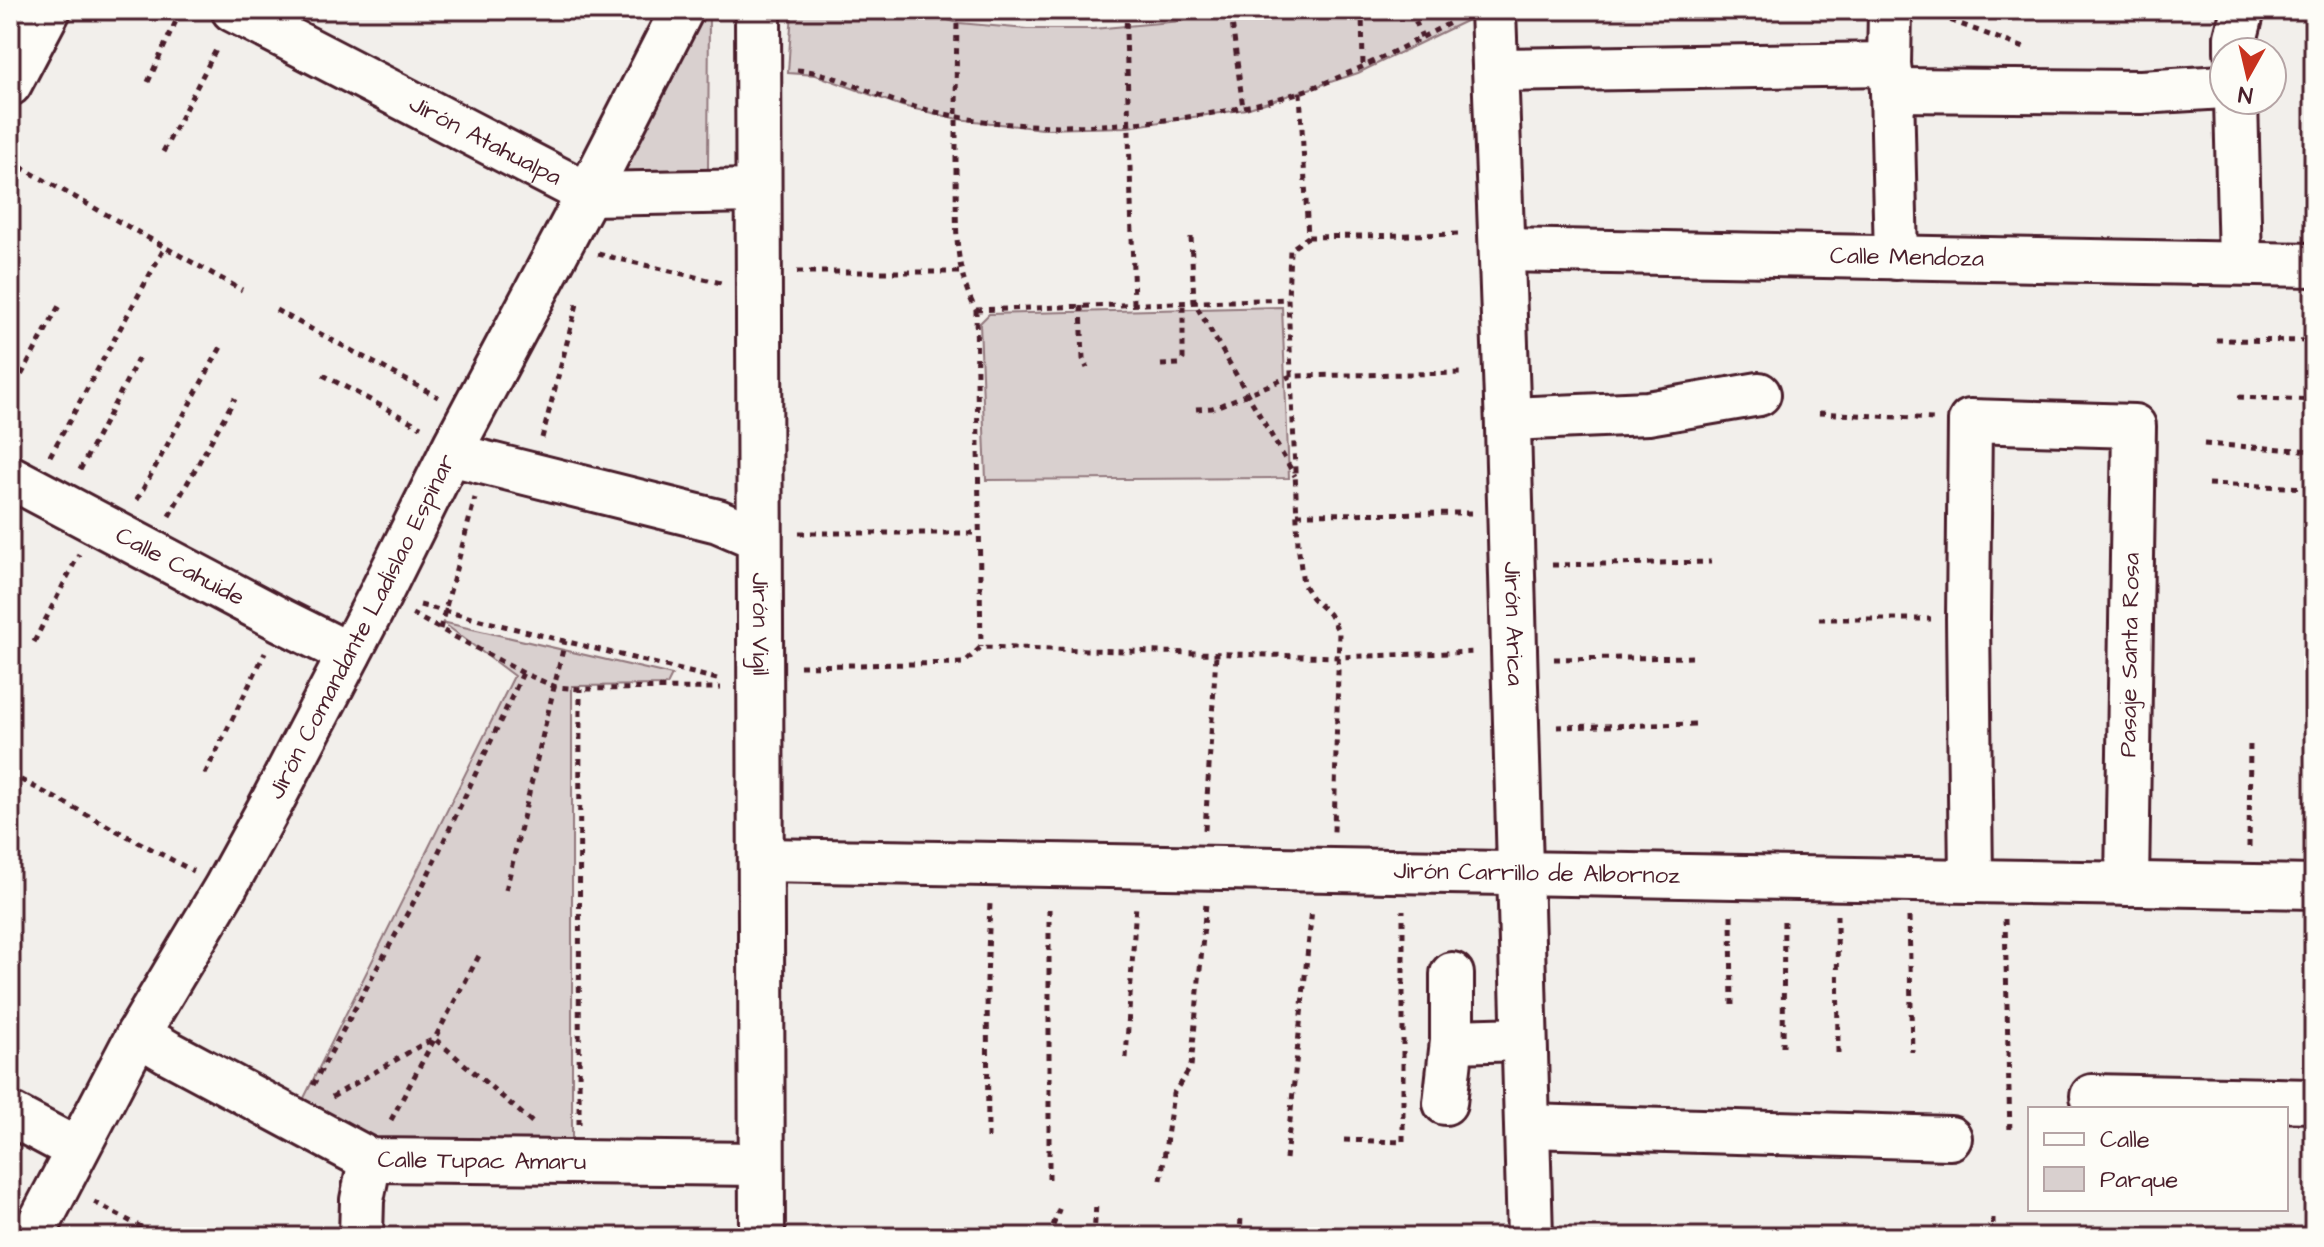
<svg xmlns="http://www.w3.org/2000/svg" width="2324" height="1247" font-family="'Architects Daughter',sans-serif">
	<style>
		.green { fill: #d9d0cf; stroke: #92787d; stroke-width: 2 }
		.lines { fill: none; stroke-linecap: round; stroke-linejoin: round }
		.minor-casing { stroke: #4a1f2b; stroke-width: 48 }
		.major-casing { stroke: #4a1f2b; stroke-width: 50 }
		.path { stroke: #4a1f2b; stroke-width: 5; stroke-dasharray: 6 6; stroke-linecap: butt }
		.minor { stroke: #fdfcf7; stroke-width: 42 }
		.major { stroke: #fdfcf7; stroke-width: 44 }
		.labels { text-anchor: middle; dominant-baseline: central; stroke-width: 6; stroke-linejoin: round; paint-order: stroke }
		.street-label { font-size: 24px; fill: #4a1f2b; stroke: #fdfcf7 }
	</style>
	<rect width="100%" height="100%" fill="#f2efeb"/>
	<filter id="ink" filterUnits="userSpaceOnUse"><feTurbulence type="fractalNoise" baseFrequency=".0125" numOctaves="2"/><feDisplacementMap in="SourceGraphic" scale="16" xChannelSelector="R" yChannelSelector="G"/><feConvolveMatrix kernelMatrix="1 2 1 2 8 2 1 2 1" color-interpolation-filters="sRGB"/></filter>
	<g filter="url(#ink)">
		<g class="green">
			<path d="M690,10H709L708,170L618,174Z"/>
			<path d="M792,10H908L959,23L1027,29H1093L1181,21L1223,10H1470V19L1358,73L1312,88L1246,109L1128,127L1042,129L958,119L902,106L816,75L788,73Z"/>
			<path d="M1282,307L1289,478L986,480L980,323L989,314Z"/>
			<path d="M442,622L672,675L667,685L572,686V1151L374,1150L300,1106L514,676Z"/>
		</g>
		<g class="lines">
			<defs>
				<g id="minor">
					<path id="s1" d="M233,10L588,194L758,191"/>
					<path d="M1890,10L1889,64L1892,90L1896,258"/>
					<path d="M2236,52V37L2243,10"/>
					<path d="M1496,70L1889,64"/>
					<path d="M10,84L49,10"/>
					<path d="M1892,90L2141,92L2224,87"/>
					<path d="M2236,100L2240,262"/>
					<path id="s2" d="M1501,250L2314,265"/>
					<path d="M1508,419L1648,413L1759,394"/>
					<path d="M450,454L718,521L760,539"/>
					<path id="s3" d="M10,477L281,620L349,654"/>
					<path id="s4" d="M761,860L2314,887"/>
					<path d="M1971,881L1968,619L1970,421L2134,426L2127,884"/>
					<path id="s5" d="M138,1034L168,1052L370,1160L762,1164"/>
					<path d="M1452,1041L1525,1039"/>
					<path d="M2092,1096L2314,1101"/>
					<path d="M1445,1103L1452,1041V974"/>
					<path d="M10,1114L76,1149"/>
					<path d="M1527,1126L1950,1138"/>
					<path id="s6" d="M32,1237L138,1034L225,888L270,806L380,595L455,444L588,194L682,10"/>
					<path d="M361,1237L362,1200L370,1160"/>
				</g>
				<g id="major">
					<path id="s7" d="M758,10L762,1237"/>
					<path id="s8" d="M1493,10L1508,428L1530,1237"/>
				</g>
			</defs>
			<use href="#minor" class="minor-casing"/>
			<use href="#major" class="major-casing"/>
			<g class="path">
				<path d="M1127,10L1126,31L1134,304"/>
				<path d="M1362,10L1363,67"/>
				<path d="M1411,10L1422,37"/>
				<path d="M1928,12L2027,49"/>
				<path d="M1231,14L1243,108"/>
				<path d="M957,24C956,74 956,123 956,172C957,222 952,265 976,310L981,647"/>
				<path d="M797,70C833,72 866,92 900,103C917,108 936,112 954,116C1054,137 1212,123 1309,89C1358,71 1405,46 1452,22"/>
				<path d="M148,82L181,10"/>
				<path d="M1300,92L1308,237L1290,250L1288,299L1298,544L1303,584L1312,598L1329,614L1339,632L1334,832"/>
				<path d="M163,152L218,46"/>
				<path d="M10,161L242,290"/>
				<path d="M1191,237L1194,302L1295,476"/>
				<path d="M1308,237L1463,234"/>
				<path d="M598,254L721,283"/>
				<path d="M797,272H960"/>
				<path d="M1081,306L1083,359L1087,368"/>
				<path d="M276,310L438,397"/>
				<path d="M976,310L1288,299"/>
				<path d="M2216,340L2314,341"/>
				<path d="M1161,365L1180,364L1183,359V303"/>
				<path d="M323,375L421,427"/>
				<path d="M10,396L60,304"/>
				<path d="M2238,397L2314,400"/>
				<path d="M1196,409L1212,408L1221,405L1291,376L1465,373"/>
				<path d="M1819,413L1934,419"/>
				<path d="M542,438L577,304"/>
				<path d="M2204,444L2314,451"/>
				<path d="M50,456L165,247"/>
				<path d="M80,470L139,357"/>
				<path d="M2208,484L2314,488"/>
				<path d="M137,500L221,347"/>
				<path d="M1297,514L1472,513"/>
				<path d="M169,516L235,398"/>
				<path d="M799,533H978"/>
				<path d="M1552,565L1711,562"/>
				<path d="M420,605L721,680"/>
				<path d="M412,614L523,673L556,687L580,689L721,688"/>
				<path d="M1819,619H1931"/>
				<path d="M440,629L475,498"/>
				<path d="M34,642L79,554"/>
				<path d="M1554,659L1697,657"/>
				<path d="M800,666L964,663L981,647L1339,657L1476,652"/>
				<path d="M1557,727L1696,724"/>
				<path d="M10,774L193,871"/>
				<path d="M205,774L265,653"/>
				<path d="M1205,830L1216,655"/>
				<path d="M2249,847L2250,740"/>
				<path d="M506,890L565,641"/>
				<path d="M1731,915L1732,1010"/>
				<path d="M1837,915L1838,1054"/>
				<path d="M1909,917L1912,1052"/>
				<path d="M2005,919L2010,1135"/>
				<path d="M1783,1047L1784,916"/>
				<path d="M1126,1058L1136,904"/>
				<path d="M313,1085L424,883L523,673"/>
				<path d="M332,1097L423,1044L435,1039L533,1123"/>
				<path d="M391,1120L481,952"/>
				<path d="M579,1124L580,689"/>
				<path d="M988,1138L987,980L990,903"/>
				<path d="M1344,1140L1403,1142V910"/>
				<path d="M1286,1159L1312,909"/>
				<path d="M1049,1179V904"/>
				<path d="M1161,1180L1173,1094L1191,1067L1206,904"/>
				<path d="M94,1202L160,1237"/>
				<path d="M1993,1218V1237"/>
				<path d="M1011,1234L1017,1237"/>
				<path d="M1049,1237L1061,1204"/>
				<path d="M1094,1237L1096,1204"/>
				<path d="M1201,1237L1202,1225"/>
				<path d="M1240,1237L1241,1216"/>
			</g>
			<use href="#minor" class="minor"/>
			<use href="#major" class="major"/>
		</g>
	</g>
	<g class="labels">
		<g class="street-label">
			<text stroke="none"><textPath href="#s1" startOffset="284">Jirón Atahualpa</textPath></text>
			<text stroke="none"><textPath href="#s2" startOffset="406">Calle Mendoza</textPath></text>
			<text stroke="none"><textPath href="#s3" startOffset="192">Calle Cahuide</textPath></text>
			<text stroke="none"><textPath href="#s7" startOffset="614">Jirón Vigil</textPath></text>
			<text stroke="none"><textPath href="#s8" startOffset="614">Jirón Arica</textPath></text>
			<text stroke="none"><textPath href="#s6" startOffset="694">Jirón Comandante Ladislao Espinar</textPath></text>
			<text transform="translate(2130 655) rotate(-89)">Pasaje Santa Rosa</text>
			<text stroke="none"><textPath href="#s4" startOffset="776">Jirón Carrillo de Albornoz</textPath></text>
			<text stroke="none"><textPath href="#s5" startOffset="376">Calle Tupac Amaru</textPath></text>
		</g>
	</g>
	<rect width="2324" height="1247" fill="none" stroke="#fdfcf7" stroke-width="40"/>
	<rect x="20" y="20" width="2284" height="1207" fill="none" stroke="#4a1f2b" stroke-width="3" filter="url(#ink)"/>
	<rect x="2028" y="1107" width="260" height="104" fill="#fdfcf7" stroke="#b5a4a5" stroke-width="2"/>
	<rect x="2044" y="1133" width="40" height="12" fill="#fdfcf7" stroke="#b5a4a5" stroke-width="2"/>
	<text x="2100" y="1147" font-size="24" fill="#4a1f2b">Calle</text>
	<rect x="2044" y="1167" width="40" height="24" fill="#d9d0cf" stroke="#b5a4a5" stroke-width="2"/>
	<text x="2100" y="1187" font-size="24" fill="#4a1f2b">Parque</text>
	<g transform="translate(2248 76) rotate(188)"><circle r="38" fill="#fdfcf7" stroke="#b5a4a5" stroke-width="2"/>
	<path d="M0-6L14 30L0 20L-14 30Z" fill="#c8321e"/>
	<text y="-12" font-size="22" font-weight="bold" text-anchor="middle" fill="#4a1f2b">N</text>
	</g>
</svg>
